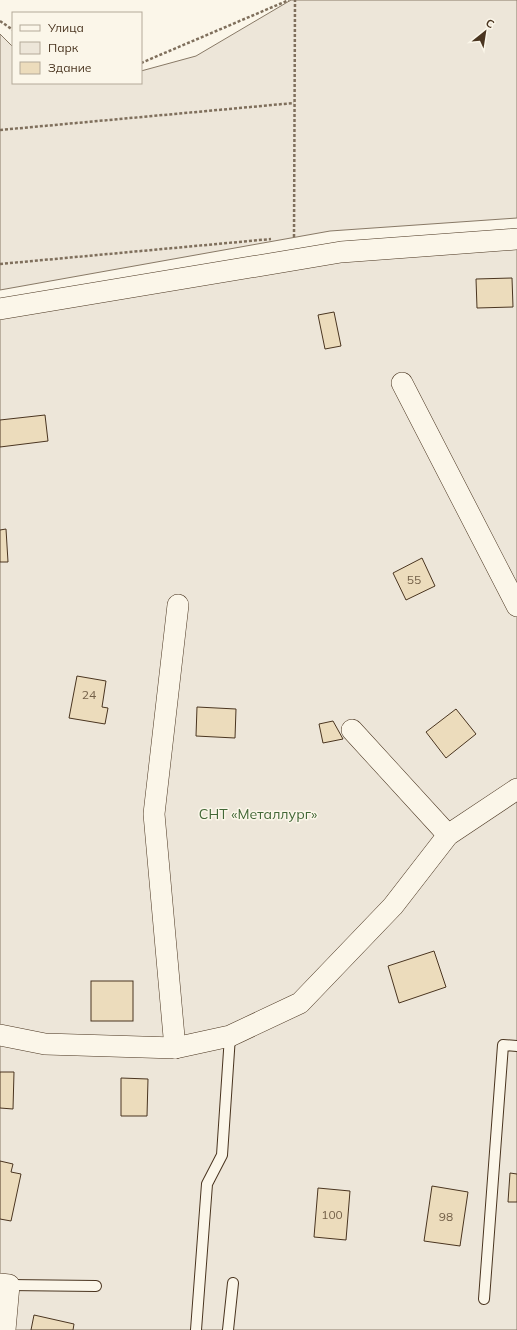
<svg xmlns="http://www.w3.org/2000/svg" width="517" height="1330" font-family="Mulish,sans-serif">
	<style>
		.green { fill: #ede6d9; stroke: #887966 }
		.building { fill: #ecdcbc; stroke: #4a3520 }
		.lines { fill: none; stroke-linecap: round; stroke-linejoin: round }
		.lane-casing { stroke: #4a3520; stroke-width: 12 }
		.street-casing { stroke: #4a3520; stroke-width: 22 }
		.path { stroke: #7f6f5c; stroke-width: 2.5; stroke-dasharray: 3 2; stroke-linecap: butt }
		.lane { stroke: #fbf6e9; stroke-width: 10 }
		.street { stroke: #fbf6e9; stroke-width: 21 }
		.labels { text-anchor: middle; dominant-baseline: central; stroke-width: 3; stroke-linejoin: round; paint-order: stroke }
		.number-label { font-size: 12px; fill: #725f47 }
		.park-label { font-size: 14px; fill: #436837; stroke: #fbf6e9 }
	</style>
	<rect width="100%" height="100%" fill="#fbf6e9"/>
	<g class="green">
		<path d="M291,0H517V218L330,231L0,290V34L13,47V83H141V71L196,56Z"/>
		<path d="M517,231V1330H0V299Z"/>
	</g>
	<g class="building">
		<path d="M512,278L513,307L477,308L476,279Z"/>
		<path d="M334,312L341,346L325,349L318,315Z"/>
		<path d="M45,415L48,441L0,447V420Z"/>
		<path d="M6,529L8,562H0V530Z"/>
		<path d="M422,558L435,586L406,600L393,573Z"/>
		<path d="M77,676L106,681L102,707L108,708L105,724L69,718Z"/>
		<path d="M197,707L236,709L235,738L196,736Z"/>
		<path d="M456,709L476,734L446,758L426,732Z"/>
		<path d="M333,721L343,739L323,743L319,724Z"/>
		<path d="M434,951L446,987L399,1003L388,966Z"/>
		<rect x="91" y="981" width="42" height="40"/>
		<path d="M0,1072H14L13,1109L0,1108Z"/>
		<path d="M121,1078L148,1079L147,1116H121Z"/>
		<path d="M0,1161L13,1164L11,1172L21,1174L11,1221L0,1219Z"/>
		<path d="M510,1173L517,1174V1202H508Z"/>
		<path d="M432,1186L468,1192L460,1246L424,1241Z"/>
		<path d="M318,1188L350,1191L346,1240L314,1237Z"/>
		<path d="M34,1315L74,1324L73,1330H31Z"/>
	</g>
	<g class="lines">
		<defs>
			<g id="lane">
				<path d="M9,1285L96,1286"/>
				<path d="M484,1299L503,1045L517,1046"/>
				<path d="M196,1330L207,1184L222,1155L230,1036"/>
				<path d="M228,1330L233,1283"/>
			</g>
			<g id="street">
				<path d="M0,309L341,252L517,239"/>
				<path d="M402,383L517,606"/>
				<path d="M352,730L448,835"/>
				<path d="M0,1035L45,1044L175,1048L230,1036L300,1003L393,906L448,835L517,789"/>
				<path d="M175,1048L154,814L178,605"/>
				<path d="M0,1284L9,1285L5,1330"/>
			</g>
		</defs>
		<use href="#lane" class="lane-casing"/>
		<use href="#street" class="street-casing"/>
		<g class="path">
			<path d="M0,21L13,30"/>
			<path d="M141,63L289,0"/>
			<path d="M0,130L294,103"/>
			<path d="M294,237L295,0"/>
			<path d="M0,264L271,239"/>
		</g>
		<use href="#lane" class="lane"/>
		<use href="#street" class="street"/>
	</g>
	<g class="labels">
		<g class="number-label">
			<text x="414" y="579">55</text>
			<text x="89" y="694">24</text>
			<text x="332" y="1214">100</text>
			<text x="446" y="1216">98</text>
		</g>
		<g class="park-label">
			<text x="258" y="814">СНТ «Металлург»</text>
		</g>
	</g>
	<rect x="12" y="12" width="130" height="72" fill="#fbf6e9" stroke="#b4a999"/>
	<rect x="20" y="25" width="20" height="6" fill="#fbf6e9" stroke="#b4a999"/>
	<text x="48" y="32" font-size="12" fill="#4a3520">Улица</text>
	<rect x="20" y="42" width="20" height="12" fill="#ede6d9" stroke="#b4a999"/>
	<text x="48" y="52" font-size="12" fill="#4a3520">Парк</text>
	<rect x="20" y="62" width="20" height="12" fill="#ecdcbc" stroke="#b4a999"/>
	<text x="48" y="72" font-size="12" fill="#4a3520">Здание</text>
	<g transform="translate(485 32) rotate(30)" stroke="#fbf6e9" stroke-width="3" paint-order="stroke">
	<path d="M0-3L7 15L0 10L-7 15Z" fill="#4a3520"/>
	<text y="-6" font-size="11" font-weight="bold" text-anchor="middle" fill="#4a3520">С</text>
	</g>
</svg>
